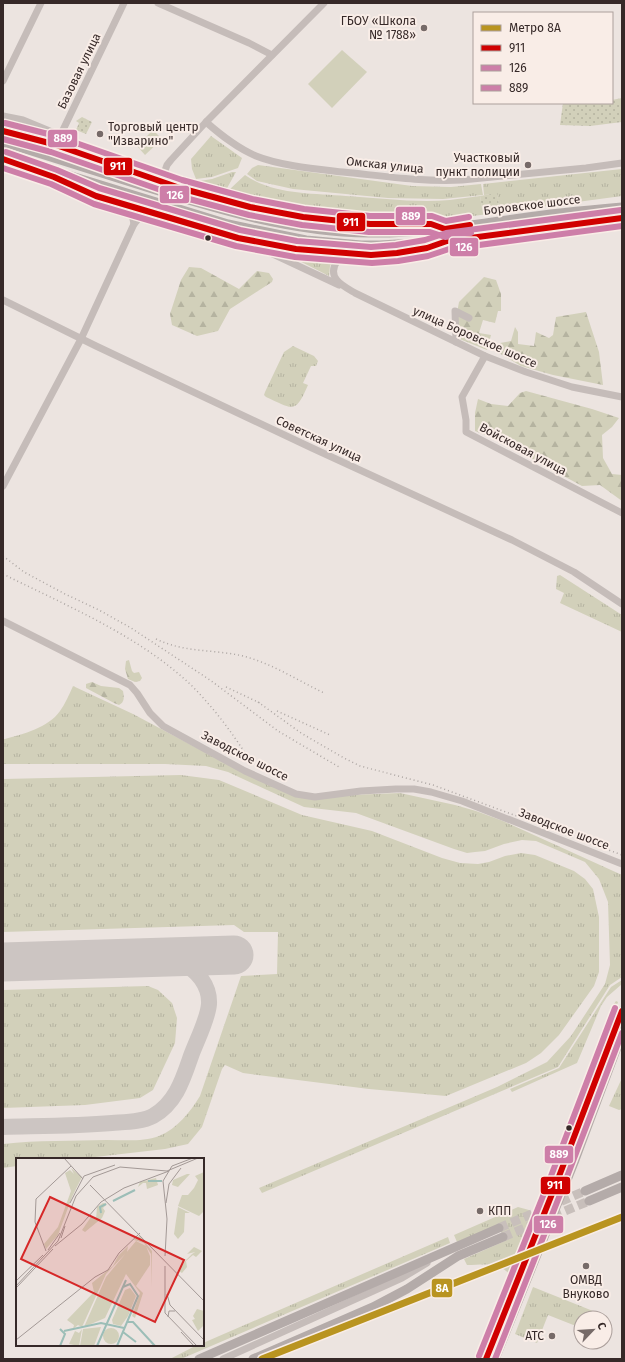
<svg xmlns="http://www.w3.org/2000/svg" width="625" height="1362" font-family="'Fira Sans',sans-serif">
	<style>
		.grass { fill: url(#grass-tufts) }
		.forest { fill: url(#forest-firs) }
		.park { fill: url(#park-dots) }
		.pitch { fill: #d2d0ba }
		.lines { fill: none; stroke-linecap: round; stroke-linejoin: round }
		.taxiway { stroke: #ccc5c2; stroke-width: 16 }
		.runway { stroke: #ccc5c2; stroke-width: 39 }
		.major-tunnel { stroke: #c8bfbb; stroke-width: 9; stroke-dasharray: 9 4.5; stroke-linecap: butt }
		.minor { stroke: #c5bcb9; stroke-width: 7 }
		.major { stroke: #b4aba9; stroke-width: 9 }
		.rail { stroke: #ada6a3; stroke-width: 1.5; stroke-dasharray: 1 3; stroke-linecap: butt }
		.bus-1-casing { stroke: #f9ede7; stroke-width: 9 }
		.bus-2-casing { stroke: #f9ede7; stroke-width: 9 }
		.bus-3-casing { stroke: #f9ede7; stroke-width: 9 }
		.bus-1 { stroke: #d00000; stroke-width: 6 }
		.bus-2 { stroke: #cd7ea8; stroke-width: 6 }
		.bus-3 { stroke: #cd7ea8; stroke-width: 6 }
		.metro-1-casing { stroke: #f9ede7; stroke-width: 10 }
		.metro-1 { stroke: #b99420; stroke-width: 7 }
		.poi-dot { fill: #766a68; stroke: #f9ede7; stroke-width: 1.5 }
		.bus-dot { fill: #362928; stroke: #f9ede7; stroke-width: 1.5 }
		.labels { text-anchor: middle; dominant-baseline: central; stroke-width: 4; stroke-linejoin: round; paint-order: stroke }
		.poi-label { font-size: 12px; fill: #362928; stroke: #f9ede7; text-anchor: end }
		.street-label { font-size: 12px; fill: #362928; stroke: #f9ede7 }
		.inset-river { fill: none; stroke: #9cbeb7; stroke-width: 2 }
		.inset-road { fill: none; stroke: #a39996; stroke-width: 1 }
		.view { fill: #d62828; fill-opacity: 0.15; stroke: #d62828; stroke-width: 2 }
		.inset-edge { fill: none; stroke: #362928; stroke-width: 2 }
		.line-badge { stroke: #f9ede7; stroke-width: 1.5 }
		.badge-label { font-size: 11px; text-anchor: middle; font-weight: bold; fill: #fff }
	</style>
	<defs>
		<pattern id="grass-tufts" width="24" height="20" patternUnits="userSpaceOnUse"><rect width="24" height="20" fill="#d2d0ba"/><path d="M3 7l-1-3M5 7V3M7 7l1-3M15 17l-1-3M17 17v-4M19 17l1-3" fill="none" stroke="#b5b3a0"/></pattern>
		<pattern id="forest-firs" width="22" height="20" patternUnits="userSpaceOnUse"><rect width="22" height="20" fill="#d2d0ba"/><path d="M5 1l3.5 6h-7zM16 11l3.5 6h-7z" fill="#b5b3a0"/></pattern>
		<pattern id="park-dots" width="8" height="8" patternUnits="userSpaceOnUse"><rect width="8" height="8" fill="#d2d0ba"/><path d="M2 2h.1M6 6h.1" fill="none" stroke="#b5b3a0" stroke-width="1.8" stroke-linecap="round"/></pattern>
	</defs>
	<rect width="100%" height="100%" fill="#ece4e0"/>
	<g class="grass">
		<path d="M211,136L242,158L238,168L212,177L196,179L192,169L191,159Z"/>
		<path d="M258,165L412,186L451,187L481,184L483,195L443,199L388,198L293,189L257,181L247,174L252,168Z"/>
		<path d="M622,169V196L444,220H387L347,219L305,213L281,209L196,189L242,198L243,194L230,191V189L245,175C273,195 313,193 346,196C381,198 415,203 450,200C460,199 470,197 480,196L482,208L499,205L497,194L484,195L483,184Z"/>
		<path d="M232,172H236L226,190L220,188L218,190L201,185L200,181L212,179Z"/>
		<path d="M278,250L334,258L330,266L329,276Z"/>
		<path d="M293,346L314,356L318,361L316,366H311L303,383L308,385C295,415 293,409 266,397L264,395L265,392L284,352Z"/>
		<path d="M560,575L622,615V632L560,603L564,593L556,589L557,576Z"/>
		<path d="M73,686L133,714L242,772L300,797L400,793L455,805L476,811L503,821L622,875V977L610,985L558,1067L262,1193L259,1188L497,1087L547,1062L571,1036L605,984L610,965L608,902L599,879L585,862L536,841L522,840L504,844L485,851L475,852L467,853L454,849L356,813L304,807L228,772L206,766L165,764H3V739H5C23,734 48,728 60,711C65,704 69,695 73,686Z"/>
		<path d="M181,775L219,780L302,815L372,831L442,858L460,863L478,864L489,862L505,856L521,853L535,855L574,871L585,879L593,889L599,917V972L594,986L559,1035L541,1053L526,1063L446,1096L369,1089L243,1073L225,1065L222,1069L202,1127L188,1144L165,1149L78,1159H17V1166L3,1168V1144C38,1140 73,1141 107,1140C124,1140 143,1142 159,1136C178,1128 190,1112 200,1096L241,976L277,974L278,932H244L234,925L3,932V779Z"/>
		<path d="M622,980V984L607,997L601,1006L577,1063L512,1092L510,1089L559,1068L611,987Z"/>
		<path d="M148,986L158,990L172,1003L177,1018L175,1043L153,1090L140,1098L85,1105L3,1108V990Z"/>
		<path d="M616,1001L618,1002L583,1095L568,1122L549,1177L548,1176L610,1010Z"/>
		<path d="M622,1078V1109L619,1110L609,1106Z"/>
		<path d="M518,1207L529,1210L533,1215L532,1223L512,1277C499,1261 486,1265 467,1265L464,1259L505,1241L498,1225L457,1242L454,1235Z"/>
		<path d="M448,1237L450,1243L181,1359H170L197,1345H203V1343Z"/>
		<path d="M533,1287L598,1313L596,1318H581V1328L548,1315L537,1343L515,1334Z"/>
	</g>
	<g class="forest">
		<path d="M189,267L201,268L239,289L257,271L269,273L273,279L272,282L230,309L218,331L197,336L172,325L170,314L181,280Z"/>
		<path d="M484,277L496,280L501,294V311H498L495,323L483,320L479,333L491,335L487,350L457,338V313L459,302Z"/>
		<path d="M586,312L599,352L603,385L553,375L521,366L499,353L500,343L511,341L515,327L518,332V344L534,346L536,332L549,338L553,335L556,317Z"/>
		<path d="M526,391L592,409L619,418L612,427L602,435L603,458L612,474L622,475V501L600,485L582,486L494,438L475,431V413L478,399L491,404L508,406L520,393Z"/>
		<path d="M129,660L132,671L134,673L139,672L142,678L140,681L135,682L128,679L125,669L126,661Z"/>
		<path d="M92,682L101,686L119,688L123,691C124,697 125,702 119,705L114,703L86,688V684Z"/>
	</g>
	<g class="park">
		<path d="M622,98V122L590,126L560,125L563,103H612V100Z"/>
		<path d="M82,117L92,122L86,134L76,130L79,123L76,121Z"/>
		<path d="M497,193L499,205L482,208L480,196Z"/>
	</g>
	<g class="pitch">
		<path d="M342,50L367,72L332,108L308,84Z"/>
		<path d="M153,130L162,139L145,155L137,146Z"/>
	</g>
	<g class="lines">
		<path class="taxiway" d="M3,1127C39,1126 76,1126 112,1123C125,1122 142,1122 153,1116C176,1103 183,1079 191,1056C196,1042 208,1019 209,1004C210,986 197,969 180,962C175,959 168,959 163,958"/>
		<path class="runway" d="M3,962L234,955"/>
		<g class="major-tunnel">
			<path d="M499,1228L585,1191"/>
			<path d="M503,1237L589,1201"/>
		</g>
		<g class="minor">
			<path d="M158,3L249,43L272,55"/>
			<path d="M3,81L41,3"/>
			<path d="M3,116L23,120L57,134"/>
			<path d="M206,122C222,136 237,148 256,156C281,166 317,169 343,172C383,176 422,182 462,180L586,168L622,163"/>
			<path d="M3,128L180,188L250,207L303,217L338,221L375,224H431L443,228"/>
			<path d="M53,144L57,134H61L124,3"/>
			<path d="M3,159L12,163L54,177L77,187"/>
			<path d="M3,168L55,185L238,238L296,249L371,255L406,252L427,248L439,243"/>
			<path d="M161,182L167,165L171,160L206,122L324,3"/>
			<path d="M124,207L132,214L134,224"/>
			<path d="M247,242L339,285"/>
			<path d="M349,256L337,261C326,278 343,286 355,293L485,356L526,372L572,387L622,397"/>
			<path d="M3,300L96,346L312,448L512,540L574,572L622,604"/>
			<path d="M456,342L455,311L469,318"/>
			<path d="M485,356L462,397L466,420V432L622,513"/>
			<path d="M3,486L81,339L134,224L141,216L149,213"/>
			<path d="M3,621L130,685L137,693L150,713L163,726L245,771L296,794L315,797L361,791L396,789H414L431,792L462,801L622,864"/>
			<path d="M223,1359L402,1278L427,1263"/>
		</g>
		<g class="major">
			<path d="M3,142C50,157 98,172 146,187C219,210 292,232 369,233C420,234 470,225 521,218C554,213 588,210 622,207"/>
			<path d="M3,155L228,224L306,240L361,245H380L447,241L622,218"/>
			<path d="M585,1191L622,1175"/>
			<path d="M589,1201L622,1187"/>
			<path d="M199,1359L499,1228"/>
			<path d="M253,1359L373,1307L407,1289L458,1256L503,1237"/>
			<path d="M486,1359L558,1179L622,1011"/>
			<path d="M495,1359L575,1160L622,1034"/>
		</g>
		<g class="rail">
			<path d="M3,556L24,572L65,594L99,610L131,628L210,680L278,731L339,767"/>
			<path d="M3,574C67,606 138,635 191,685C215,709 234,735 252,764"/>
			<path d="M156,639C185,653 213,649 243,656C271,663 297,680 324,693"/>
			<path d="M226,687L262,704"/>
			<path d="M258,702L301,733L344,758L360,766L433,785L622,855"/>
			<path d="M277,711L330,735"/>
		</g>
		<defs>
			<g id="bus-1">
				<path d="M3,131L53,144L180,188L250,207L303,217L370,224H431L445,229L470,225"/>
				<path d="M3,159L54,177L96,196L238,238L296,249L371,255L397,253L427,248L447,241L622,218"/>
				<path d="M486,1359L558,1179L622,1011"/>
			</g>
			<g id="bus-2">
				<path d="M3,139L51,152L178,196L249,215L302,225L369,232H430L445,237L471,233"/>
				<path d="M3,168L51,184L94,204L236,246L295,257L372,263L398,261L428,256L449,249L622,226"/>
				<path d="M495,1359L565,1182L622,1033"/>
			</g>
			<g id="bus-3">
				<path d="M5,123L56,136L182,180L252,199L304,209L370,216H432L446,221L469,217"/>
				<path d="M6,152L57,170L99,188L240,230L297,241L371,247L396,245L425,240L446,233L621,210"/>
				<path d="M479,1356L551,1176L615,1008"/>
			</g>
		</defs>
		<use href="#bus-1" class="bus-1-casing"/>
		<use href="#bus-2" class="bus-2-casing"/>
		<use href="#bus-3" class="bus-3-casing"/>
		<use href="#bus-1" class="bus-1"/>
		<use href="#bus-2" class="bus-2"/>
		<use href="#bus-3" class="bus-3"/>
		<defs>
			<path id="metro-1" d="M262,1359L622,1217"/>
		</defs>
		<use href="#metro-1" class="metro-1-casing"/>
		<use href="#metro-1" class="metro-1"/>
	</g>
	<g class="poi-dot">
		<circle cx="424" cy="28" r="4"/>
		<circle cx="100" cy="134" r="4"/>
		<circle cx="528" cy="165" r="4"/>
		<circle cx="480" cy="1211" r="4"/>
		<circle cx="586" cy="1266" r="4"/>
		<circle cx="552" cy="1336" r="4"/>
	</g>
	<g class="bus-dot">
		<circle cx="208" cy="238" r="3.5"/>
		<circle cx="569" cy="1128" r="3.5"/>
	</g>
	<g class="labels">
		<g class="poi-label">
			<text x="416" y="21">ГБОУ «Школа<tspan x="416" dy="14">№ 1788»</tspan></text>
			<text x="108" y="127" text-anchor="start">Торговый центр<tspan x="108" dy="14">"Изварино"</tspan></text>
			<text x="520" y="158">Участковый<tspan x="520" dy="14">пункт полиции</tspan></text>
			<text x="488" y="1211" text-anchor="start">КПП</text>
			<text x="586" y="1280" text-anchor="middle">ОМВД<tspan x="586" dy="14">Внуково</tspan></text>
			<text x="544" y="1336">АТС</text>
		</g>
		<g class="street-label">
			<text transform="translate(79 71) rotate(-64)">Базовая улица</text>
			<text transform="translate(385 165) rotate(6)">Омская улица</text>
			<text transform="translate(532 205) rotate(-7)">Боровское шоссе</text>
			<text transform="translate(475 337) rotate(24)">улица Боровское шоссе</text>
			<text transform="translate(319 439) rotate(25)">Советская улица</text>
			<text transform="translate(523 449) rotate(28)">Войсковая улица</text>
			<text transform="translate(245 756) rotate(27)">Заводское шоссе</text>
			<text transform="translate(564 829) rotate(21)">Заводское шоссе</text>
		</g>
	</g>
	<g transform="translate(16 1158)">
		<rect width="188" height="188" fill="#ece4e0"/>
		<path d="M55,10L66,19L56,39L42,77L30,91L28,86L42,69L55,33L49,15L54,12L58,16ZM188,14V53L183,58L162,48L166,37H172L178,30L182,22L179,18ZM124,78L136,93L135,130V96L128,85L118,82L112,88L111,94L90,116L66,169L62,167L57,171L58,167L51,162L78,134L76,125L97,108L102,98L121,79ZM120,83L130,88L134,98V107L120,128L127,135L119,160L116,158L124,135L110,116L89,160L68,169L90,119ZM114,130L120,138L112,158L105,168L97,166L96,162L109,132ZM85,169L78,188H64L67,171ZM87 178a8 8 0 1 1 16 0a8 8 0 1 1-16 0ZM66,171L63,188L53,186L59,173L63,175Z" fill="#d2d0ba"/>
		<path d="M171,16H174L162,29L156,27L157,22ZM140,20L142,27L131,31L130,25H127L122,29L124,24ZM87,45L91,46L87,50L89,53L86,60L69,74L66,72L75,59L80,62L81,49ZM162,49L174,55H169L168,74L162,81L158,76ZM178,89L186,93L180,99L177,97L170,103L171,109L166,115L163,113L169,103L176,96L179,94L171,96Z" fill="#d2d0ba"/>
		<path d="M181,151L188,153V167L182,173L176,162L179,161L177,158Z" fill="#d2d0ba"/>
		<path class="inset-river" d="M132,23H146M97,43L119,32M85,55L84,49L90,46M111,164H117L139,188M48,173L85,165L108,170M107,174L120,184M44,188L49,176L44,171M81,188L110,122M101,188L122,138L114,126L107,129"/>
		<path class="inset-road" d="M48,0L67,21M74,27L188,143M54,45L68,18L99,7M150,45L153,26L165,10M45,80L49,68M39,88L66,66L85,44L108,30L153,13M32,92L44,75M30,93L19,64L20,41L55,8M149,98L151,61L147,23L156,8L177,0M149,108V155L181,188M0,123L27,97M0,128L42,83L60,38L77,19L104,9L151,13L182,0M1,129L37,91M151,136L154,147L188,182M152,159L153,153H159M165,174L178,188M0,182L79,119L92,112L103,95L124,75"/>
		<path class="view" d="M34,39L168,102L139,164L5,101Z"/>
		<rect width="188" height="188" class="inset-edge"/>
	</g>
	<g class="line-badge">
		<rect x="47" y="129" width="31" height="19" rx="4" fill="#cd7ea8"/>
		<rect x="103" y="157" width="30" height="19" rx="4" fill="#d00000"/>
		<rect x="159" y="185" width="31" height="19" rx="4" fill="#cd7ea8"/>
		<rect x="395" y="206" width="31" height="20" rx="4" fill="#cd7ea8"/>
		<rect x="336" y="212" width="30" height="20" rx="4" fill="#d00000"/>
		<rect x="449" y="237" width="30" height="20" rx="4" fill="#cd7ea8"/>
		<rect x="544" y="1145" width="30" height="19" rx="4" fill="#cd7ea8"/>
		<rect x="540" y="1176" width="31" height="19" rx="4" fill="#d00000"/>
		<rect x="533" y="1215" width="31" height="19" rx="4" fill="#cd7ea8"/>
		<rect x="431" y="1278" width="22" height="20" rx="4" fill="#b99420"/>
	</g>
	<g class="badge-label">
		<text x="63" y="142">889</text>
		<text x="118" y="170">911</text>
		<text x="175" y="199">126</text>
		<text x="411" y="220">889</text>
		<text x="351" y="226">911</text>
		<text x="464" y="251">126</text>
		<text x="559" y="1158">889</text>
		<text x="555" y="1189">911</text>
		<text x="548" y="1228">126</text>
		<text x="442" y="1292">8А</text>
	</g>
	<rect width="625" height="1362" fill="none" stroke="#362928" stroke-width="8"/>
	<rect x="473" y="12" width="140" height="92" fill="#f9ede7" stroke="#ab9f9b"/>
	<rect x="481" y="25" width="20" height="6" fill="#b99420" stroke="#ab9f9b"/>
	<text x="509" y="32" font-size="12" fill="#362928">Метро 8А</text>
	<rect x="481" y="45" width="20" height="6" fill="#d00000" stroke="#ab9f9b"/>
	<text x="509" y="52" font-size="12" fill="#362928">911</text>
	<rect x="481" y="65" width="20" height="6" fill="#cd7ea8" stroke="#ab9f9b"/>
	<text x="509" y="72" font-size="12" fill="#362928">126</text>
	<rect x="481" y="85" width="20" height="6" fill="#cd7ea8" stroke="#ab9f9b"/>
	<text x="509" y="92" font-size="12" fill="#362928">889</text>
	<g transform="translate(593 1330) rotate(65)"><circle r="19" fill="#f9ede7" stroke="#ab9f9b"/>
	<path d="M0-3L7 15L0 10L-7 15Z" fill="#766a68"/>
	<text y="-6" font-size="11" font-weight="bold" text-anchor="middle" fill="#362928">С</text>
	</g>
</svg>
